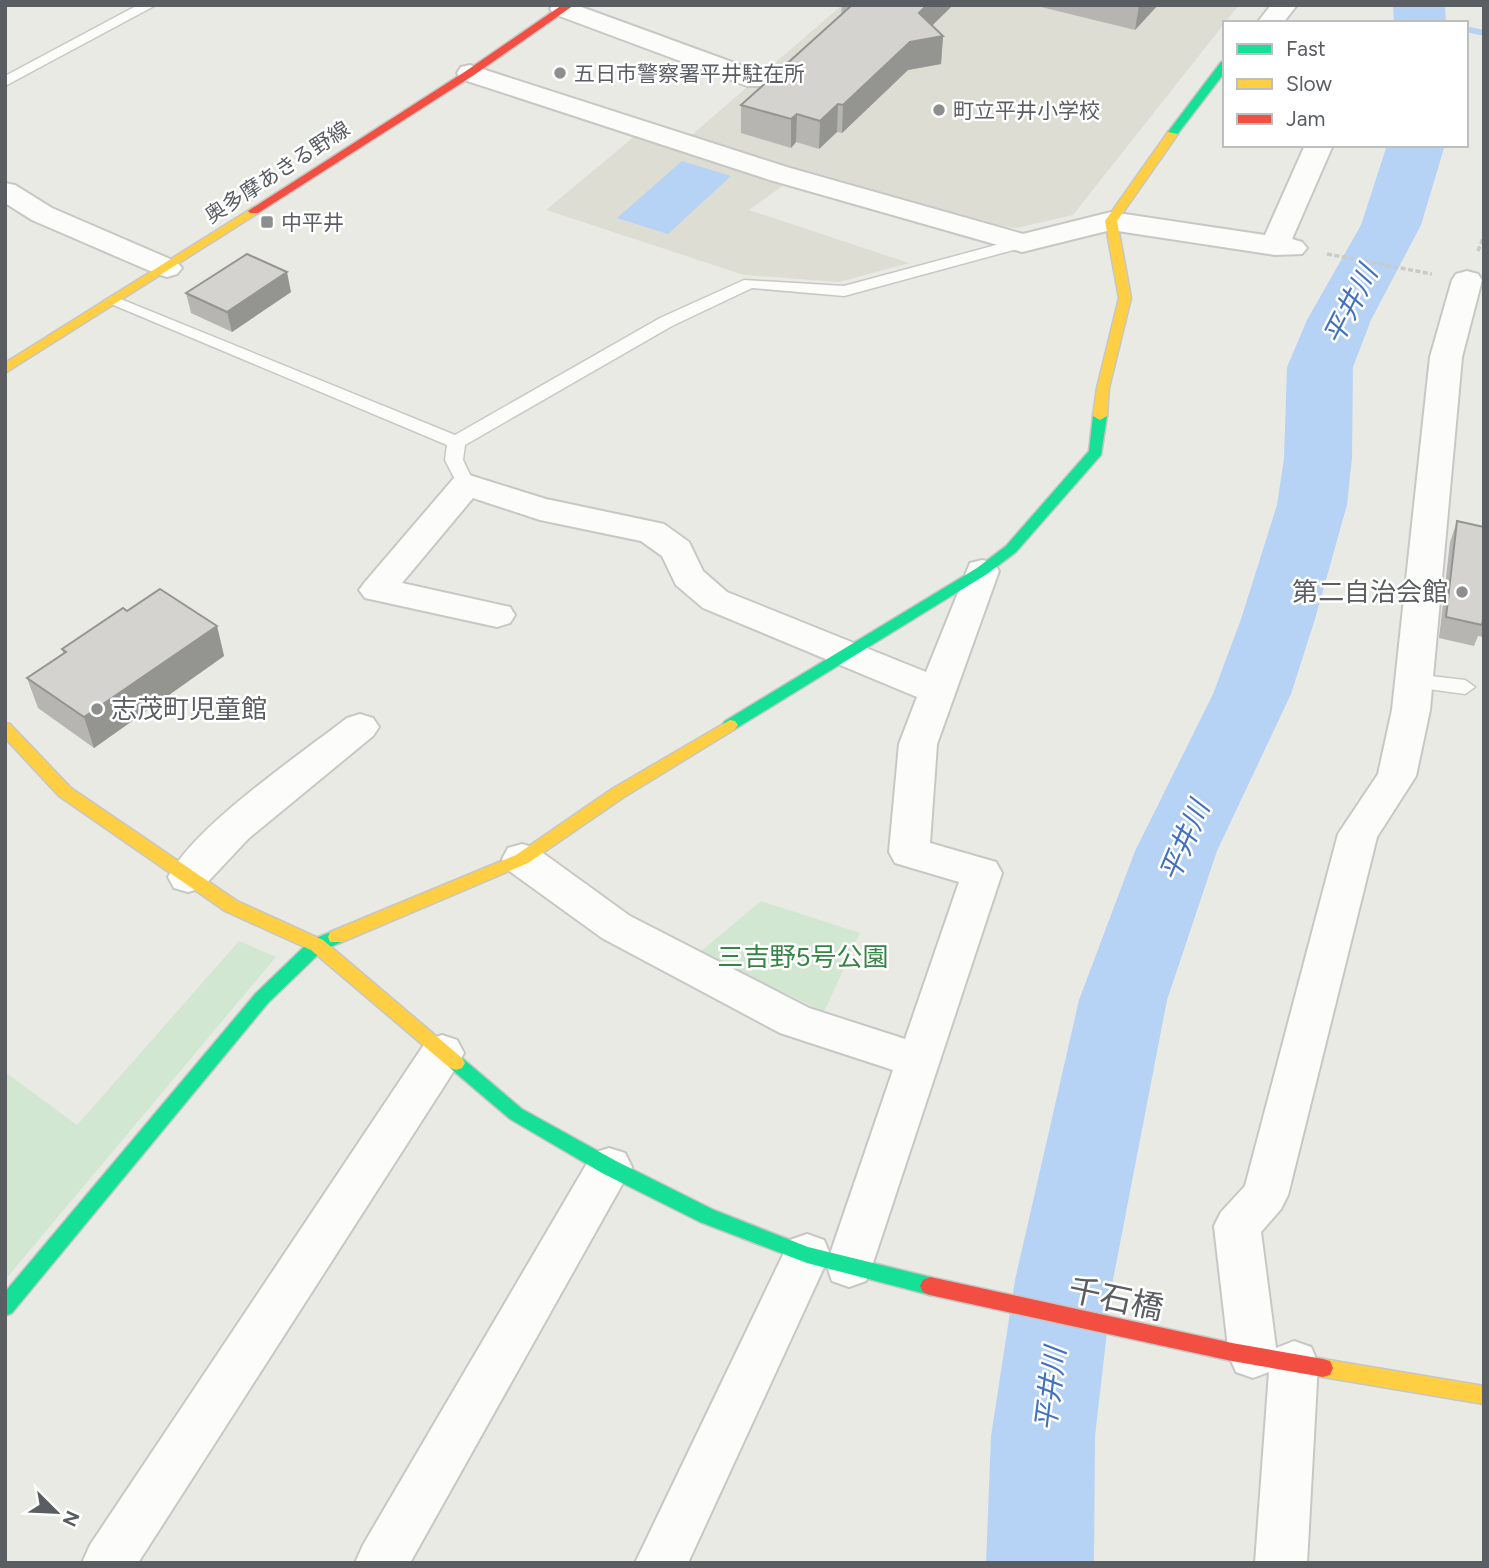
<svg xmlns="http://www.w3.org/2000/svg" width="1489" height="1568" font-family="Figtree,'Noto Sans JP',sans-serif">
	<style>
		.education { fill: #deddd3 }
		.green { fill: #d2e7d2 }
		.water { fill: #b6d3f6 }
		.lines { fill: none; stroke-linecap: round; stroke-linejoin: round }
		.stream { fill: #b6d3f6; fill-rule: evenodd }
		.river { fill: #b6d3f6; fill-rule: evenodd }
		.lane-casing { stroke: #c7c8c6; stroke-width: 3 }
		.street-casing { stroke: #c7c8c6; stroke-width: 4 }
		.fast-casing { stroke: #c5c6c5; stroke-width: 3 }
		.slow-casing { stroke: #c5c6c5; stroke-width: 3 }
		.jam-casing { stroke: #c5c6c5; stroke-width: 3 }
		.path { stroke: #c7ccca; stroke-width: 3.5; stroke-dasharray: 5 2.5; stroke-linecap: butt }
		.lane { fill: #fcfcfb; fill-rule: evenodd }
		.street { fill: #fcfcfb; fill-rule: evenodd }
		.fast { fill: #16e098; fill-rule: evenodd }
		.slow { fill: #ffcf43; fill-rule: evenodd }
		.jam { fill: #f24e42; fill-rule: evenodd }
		.wall { fill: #b6b5b2 }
		.shaded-wall { fill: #949491 }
		.building { fill: #d4d3cf; stroke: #949491; stroke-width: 2 }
		.poi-dot { fill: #8c8e90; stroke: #fff; stroke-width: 2.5 }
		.labels { text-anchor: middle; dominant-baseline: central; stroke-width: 5; stroke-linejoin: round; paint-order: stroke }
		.far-poi-label { font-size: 21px; fill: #5a5d62; stroke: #fff; text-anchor: start }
		.far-street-label { font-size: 21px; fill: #5a5d62; stroke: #fff }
		.poi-label { font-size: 26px; fill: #5a5d62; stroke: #fff; text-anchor: end }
		.park-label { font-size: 26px; fill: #368544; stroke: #fff }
		.water-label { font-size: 28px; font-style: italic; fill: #4371c1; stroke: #fff }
		.near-street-label { font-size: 32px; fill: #5a5d62; stroke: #fff }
	</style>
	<rect width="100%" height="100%" fill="#eaeae4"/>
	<g class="education">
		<path d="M842,5H1239L1073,215L1017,228L992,225L687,139Z"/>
		<path d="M635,136L788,182L749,210L909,263L839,282L744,275L546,210Z"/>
	</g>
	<g class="green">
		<path d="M761,901L860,933L824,1012L700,952Z"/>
		<path d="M239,941L276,957L5,1280V1072L77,1125Z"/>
	</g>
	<path class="water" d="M682,161L731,176L668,234L617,218Z"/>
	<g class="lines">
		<path class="stream" d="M1466,26L1484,30V36L1466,32Z"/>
		<g class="river">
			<path d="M1393,5H1445L1446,23H1394Z"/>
			<path d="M1387,145H1445L1421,225L1371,320L1353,367L1352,458L1347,505L1315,619L1291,694L1217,851L1167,1000L1113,1280L1095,1436L1094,1563H986L991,1436L1015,1280L1079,1000L1135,851L1213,694L1241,619L1277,505L1284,458L1287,367L1307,320L1361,225Z"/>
		</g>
		<defs>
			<g id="lane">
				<path d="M138,5H156L5,86V76Z"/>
				<path d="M1022,238L1028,240V246L844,296L752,288L672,326L465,445L463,460L475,485L466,491L460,489L445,460L447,445L104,301L112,296L118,298L455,435L660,318L744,280L844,286Z"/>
				<path d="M1413,674L1465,680L1475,687L1465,694L1406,686L1403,681L1406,676Z"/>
			</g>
			<g id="street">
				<path d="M553,5H576L765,74L769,80L765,86H747L554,14L550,9Z"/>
				<path d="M1271,5H1297L1283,23H1257Z"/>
				<path d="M470,65L790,168L1023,234L1111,212L1265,235L1305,145H1333L1292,239L1302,242L1307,248L1302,254L1275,255L1111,230L1022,252L770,180L461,79L457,73L461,67Z"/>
				<path d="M5,183L15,185L52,208L177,262L182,268L177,274L167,277L157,274L32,220L5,203Z"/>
				<path d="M1467,271L1478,274L1482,280L1462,357L1430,710L1416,776L1377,837L1288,1195L1281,1209L1261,1232L1276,1348L1294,1341L1311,1347L1318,1363L1307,1563H1255L1269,1372L1253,1378L1236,1372L1229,1356L1214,1226L1221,1212L1245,1186L1338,834L1378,774L1392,710L1430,357L1452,280L1456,274Z"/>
				<path d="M466,474L546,499L664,524L689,542L703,571L727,592L926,672L970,563L982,560L994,563L999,571L937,744L930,843L996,862L1002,873L872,1266L866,1281L849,1287L832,1281L826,1263L688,1563H635L790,1240L807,1234L824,1240L830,1254L893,1070L780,1033L602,938L508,870L502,859L508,848L522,844L536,848L630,916L809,1008L905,1039L959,882L895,863L889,852L899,744L917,697L703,608L676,585L662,556L641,541L540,520L473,498L402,583L510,607L515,615L510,623L497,627L365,598L359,590L365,582L454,478Z"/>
				<path d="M360,714L373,718L379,727L373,736L249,838L202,888L188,892L174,888L168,877C196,825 298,756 347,718Z"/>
				<path d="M442,1035L457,1040L464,1053L457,1066L138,1563H82L90,1545L427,1040Z"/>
				<path d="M609,1148L625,1153L632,1167L410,1563H355L363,1545L593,1153Z"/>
			</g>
			<g id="fast">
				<path d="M1225,61V72L1176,136H1168V132L1221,62Z"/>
				<path d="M1100,412L1107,416L1101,455L1016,552L987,574L735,729H725L722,725L725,721L977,568L1006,546L1089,451L1093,416Z"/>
				<path d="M336,930L342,932L344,937L342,942L323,950L268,1003L12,1313L5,1316V1292L256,993L311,940Z"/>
				<path d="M456,1056L462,1058L522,1109L616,1161L714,1210L808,1247L930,1277L937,1280L940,1286L937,1292L930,1295L807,1263L700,1222L602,1173L510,1119L450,1068L447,1063L450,1058Z"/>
			</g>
			<g id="slow">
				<path d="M1168,132L1178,134L1117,221L1131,298L1109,388L1107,416L1100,420L1093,416L1097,388L1119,298L1105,221Z"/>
				<path d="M254,207L258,209V213L5,373V363Z"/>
				<path d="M730,720L735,721L738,725L735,729L624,797L528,863L342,942H330L328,937L330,932L516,855L612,789Z"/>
				<path d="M5,723L10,724L71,788L237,901L323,940L462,1058L465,1063L462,1068L456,1070L450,1068L311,950L225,911L59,796L5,738Z"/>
				<path d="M1323,1359L1484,1386V1404L1323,1377L1316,1375L1313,1368L1316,1361Z"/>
			</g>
			<g id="jam">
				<path d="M562,5H574L474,75L258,213H250L248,211L466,71Z"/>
				<path d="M930,1277L1232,1343L1323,1359L1330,1361L1333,1368L1330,1375L1323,1377L1232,1361L930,1295L923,1292L920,1286L923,1280Z"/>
			</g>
		</defs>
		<use href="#lane" class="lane-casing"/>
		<use href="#street" class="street-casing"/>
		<use href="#fast" class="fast-casing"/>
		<use href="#slow" class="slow-casing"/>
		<use href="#jam" class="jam-casing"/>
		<g class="path">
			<path d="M1478,251L1484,236"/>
			<path d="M1327,254L1432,274"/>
		</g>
		<use href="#lane" class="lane"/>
		<use href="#street" class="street"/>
		<use href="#fast" class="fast"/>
		<use href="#slow" class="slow"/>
		<use href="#jam" class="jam"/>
	</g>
	<g class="wall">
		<path d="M842,5H953L932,26L943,36L941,64L908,70L842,133L837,132L819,149L796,142L791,148L741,133V105L841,15Z"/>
		<path d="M1033,5H1158L1135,30Z"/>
		<path d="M291,292L232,332L191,313L186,293Z"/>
		<path d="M1457,521L1484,527V637L1478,636L1474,646L1439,638L1450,542Z"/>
		<path d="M127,611L217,626L224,656L94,748L38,708L27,678L63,653L62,649Z"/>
	</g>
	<g class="shaded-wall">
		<path d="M927,5H953L917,40L919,13Z"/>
		<path d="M1139,5H1158L1135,30Z"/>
		<path d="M943,36L941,64L908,70L842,133L843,105L910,42Z"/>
		<path d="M838,104L837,132L819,149L820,121Z"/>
		<path d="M797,114L796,142L791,148V119Z"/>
		<path d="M287,272L291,292L232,332L227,312Z"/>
		<path d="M217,626L224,656L94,748L84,717Z"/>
	</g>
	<g class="building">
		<path d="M852,5H927L919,13L943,36L910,42L843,105L838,104L820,121L797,114L791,119L741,105Z"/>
		<path d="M247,254L287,272L227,312L186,293Z"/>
		<path d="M1457,521L1484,527V615L1482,625L1446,617Z"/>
		<path d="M160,589L217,626L84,717L27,678L66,652L62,649L123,608L127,611Z"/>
	</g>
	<g class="poi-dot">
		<circle cx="560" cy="73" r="7"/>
		<circle cx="939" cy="110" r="7"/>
		<rect x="260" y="215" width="14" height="14" rx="3.5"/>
		<circle cx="1462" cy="592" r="7"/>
		<circle cx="97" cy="709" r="7"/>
	</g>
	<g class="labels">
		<g class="far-poi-label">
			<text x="574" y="73">五日市警察署平井駐在所</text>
			<text x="953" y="110">町立平井小学校</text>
			<text x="281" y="222">中平井</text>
		</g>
		<g class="far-street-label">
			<text transform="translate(277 172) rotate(-33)">奥多摩あきる野線</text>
		</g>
		<g class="poi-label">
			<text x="1448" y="592">第二自治会館</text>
			<text x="111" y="709" text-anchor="start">志茂町児童館</text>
		</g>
		<g class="park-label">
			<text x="803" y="957">三吉野5号公園</text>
		</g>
		<g class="water-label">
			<text transform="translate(1350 305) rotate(-63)">平井川</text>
			<text transform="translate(1184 841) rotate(-67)">平井川</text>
			<text transform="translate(1050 1389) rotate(-83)">平井川</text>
		</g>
		<g class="near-street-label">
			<text transform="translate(1116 1299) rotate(12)">千石橋</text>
		</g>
	</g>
	<rect width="1489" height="1568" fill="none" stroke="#5a5d62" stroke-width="14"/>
	<rect x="1223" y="21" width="245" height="126" fill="#ffffff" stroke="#bdbec0" stroke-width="2"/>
	<rect x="1237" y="44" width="35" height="10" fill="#16e098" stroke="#bdbec0" stroke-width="2"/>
	<text x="1286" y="56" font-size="21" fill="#5a5d62">Fast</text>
	<rect x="1237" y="79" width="35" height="10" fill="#ffcf43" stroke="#bdbec0" stroke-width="2"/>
	<text x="1286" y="91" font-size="21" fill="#5a5d62">Slow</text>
	<rect x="1237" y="114" width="35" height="10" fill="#f24e42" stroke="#bdbec0" stroke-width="2"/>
	<text x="1286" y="126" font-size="21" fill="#5a5d62">Jam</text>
	<g transform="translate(56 1512) rotate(114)" stroke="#ffffff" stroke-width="5" paint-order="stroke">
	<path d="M0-5L12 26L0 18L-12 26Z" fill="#5a5d62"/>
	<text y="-10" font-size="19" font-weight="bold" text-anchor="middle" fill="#5a5d62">N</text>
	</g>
</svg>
